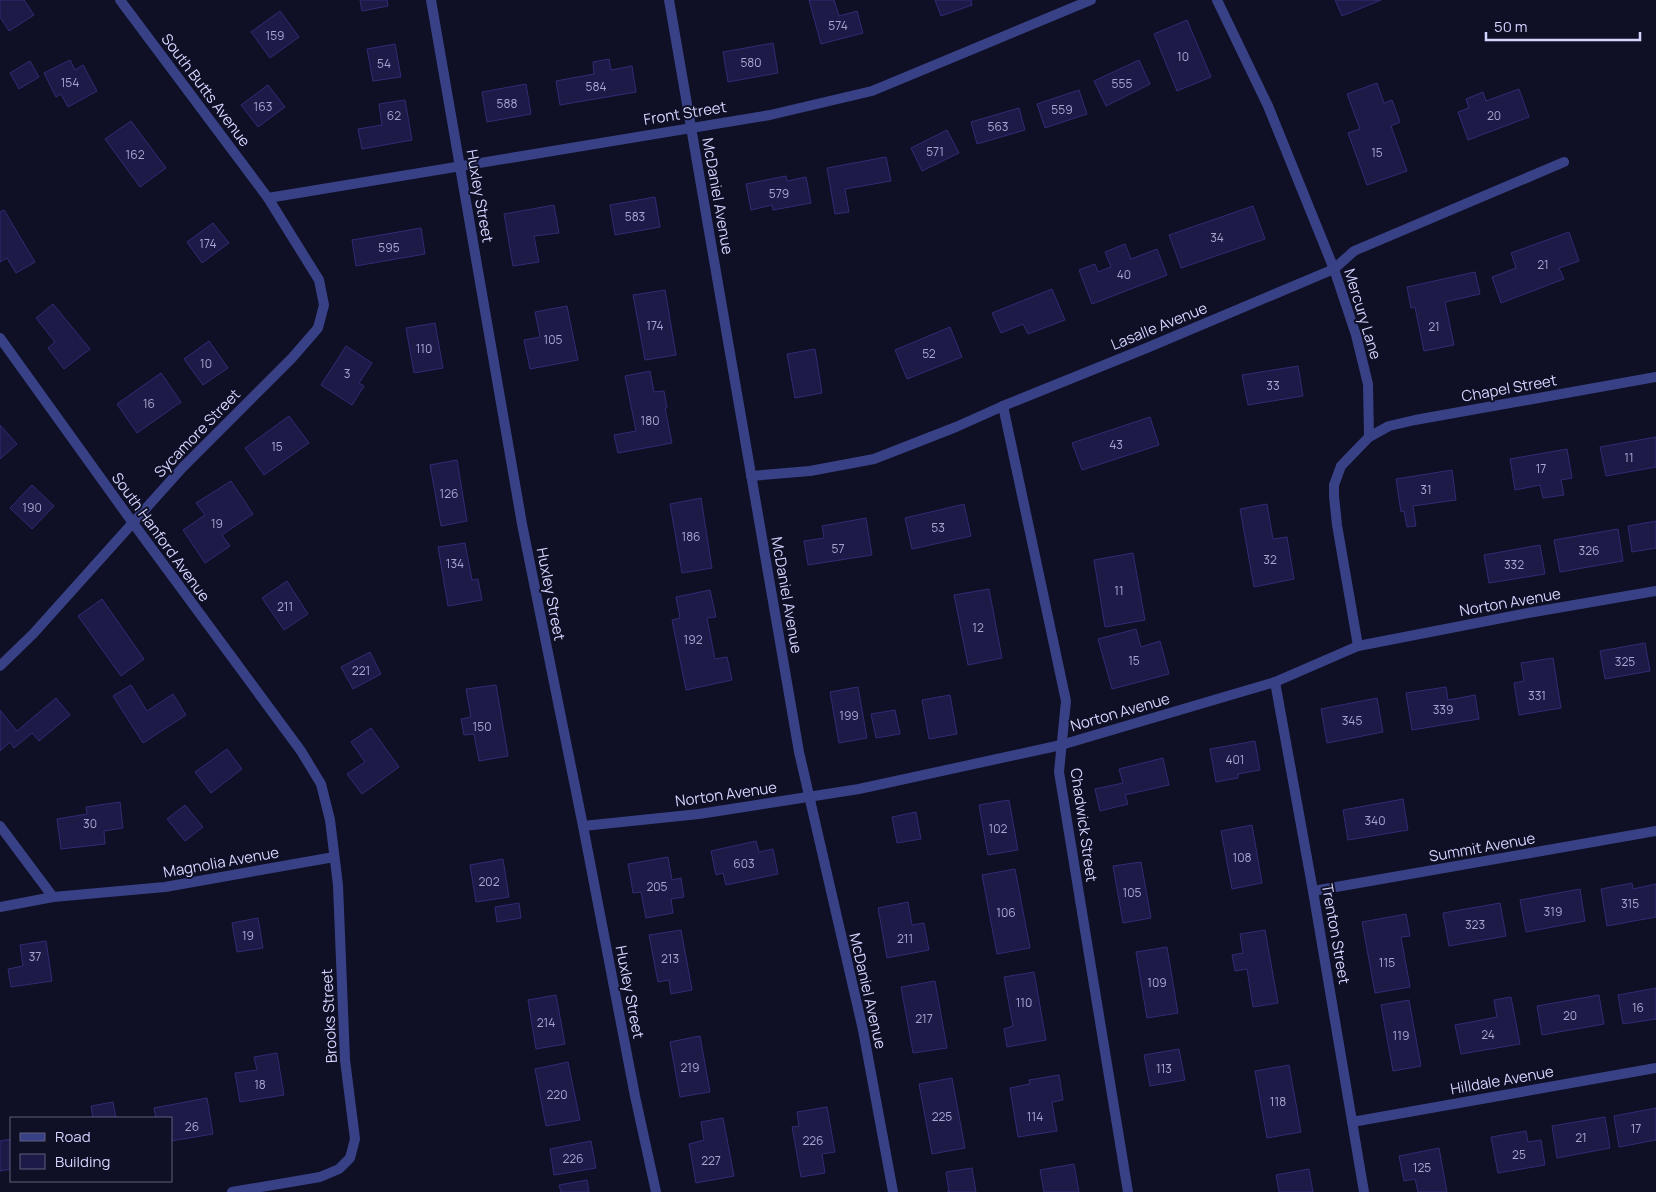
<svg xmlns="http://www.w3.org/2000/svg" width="1656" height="1192" font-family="Manrope,sans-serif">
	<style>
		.building { fill: #1d1a48; stroke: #2f2c74 }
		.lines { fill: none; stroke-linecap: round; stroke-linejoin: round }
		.street { stroke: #394186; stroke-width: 10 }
		.labels { text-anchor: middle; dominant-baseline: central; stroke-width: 4; stroke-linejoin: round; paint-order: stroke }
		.number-label { font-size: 12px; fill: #a6a6d1 }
		.street-label { font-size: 15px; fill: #d4d5ff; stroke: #0f0f26 }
	</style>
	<rect width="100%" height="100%" fill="#0f0f26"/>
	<g class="building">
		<path d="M0,0H24L34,15L9,31L0,17Z"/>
		<path d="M360,0H387L388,6L362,11Z"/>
		<path d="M809,0H834L839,16L857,11L863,33L821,44Z"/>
		<path d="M935,0H971L972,5L941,16Z"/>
		<path d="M1335,0H1381L1342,16Z"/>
		<path d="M280,11L299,37L270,58L251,32Z"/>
		<path d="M1187,20L1211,77L1177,91L1154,34Z"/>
		<path d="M773,43L778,73L728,82L723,52Z"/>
		<path d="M395,44L401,77L373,81L367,49Z"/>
		<path d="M609,59L611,70L632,66L636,92L560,105L556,81L594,74L593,62Z"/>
		<path d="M70,60L75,70L83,65L97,91L68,107L61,94L56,97L44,73Z"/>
		<path d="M1139,60L1150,84L1106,106L1094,81Z"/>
		<path d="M30,61L39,77L19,89L10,73Z"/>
		<path d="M1377,83L1384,103L1392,100L1400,122L1391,126L1407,171L1367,185L1348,133L1360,129L1347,94Z"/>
		<path d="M526,84L531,114L487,122L482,92Z"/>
		<path d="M268,85L285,107L258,127L241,105Z"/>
		<path d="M1519,89L1529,117L1468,140L1458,112L1469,108L1466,99L1483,92L1486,101Z"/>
		<path d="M1079,90L1087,114L1045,128L1037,104Z"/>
		<path d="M405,100L412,140L362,149L358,129L382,125L379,104Z"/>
		<path d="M1019,108L1025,130L977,144L971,122Z"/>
		<path d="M131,121L166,168L140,187L105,139Z"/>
		<path d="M947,130L959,153L922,171L911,148Z"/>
		<path d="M886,157L891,181L845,189L849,212L835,214L827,168Z"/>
		<path d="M786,176L787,181L806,177L811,203L773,210L772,205L751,210L746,184Z"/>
		<path d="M655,197L660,227L615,235L610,205Z"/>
		<path d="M554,205L559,233L534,236L539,262L513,266L504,214Z"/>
		<path d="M1253,206L1265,239L1181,268L1169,235Z"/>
		<path d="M4,210L35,262L16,273L7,258L0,262V212Z"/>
		<path d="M213,223L229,243L202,263L187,242Z"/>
		<path d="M421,228L425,254L356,266L352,240Z"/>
		<path d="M1569,232L1579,261L1559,268L1564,279L1501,303L1492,277L1516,268L1511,253Z"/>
		<path d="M1125,244L1131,259L1157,249L1167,275L1092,304L1079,270L1095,264L1098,272L1111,267L1105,252Z"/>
		<path d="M1475,272L1480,294L1445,302L1454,345L1424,351L1415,307L1411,308L1407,287Z"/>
		<path d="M1052,289L1065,320L1028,334L1023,324L1001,333L992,313Z"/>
		<path d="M665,290L676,355L645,360L633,295Z"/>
		<path d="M53,304L90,349L64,369L48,348L55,342L36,318Z"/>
		<path d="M567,306L578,360L530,369L524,340L540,337L535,312Z"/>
		<path d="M435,323L443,368L414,373L406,328Z"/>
		<path d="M950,327L962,357L907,379L895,350Z"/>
		<path d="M209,341L228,368L203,385L184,359Z"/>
		<path d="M346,346L372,363L359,383L364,386L352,405L321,385Z"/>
		<path d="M815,349L822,393L795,398L787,354Z"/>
		<path d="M1298,366L1303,396L1248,405L1242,375Z"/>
		<path d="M650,371L654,392L664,391L667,408H665L672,443L618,453L614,435L636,431L625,376Z"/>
		<path d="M161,373L181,402L137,433L117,404Z"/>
		<path d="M289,416L309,443L264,475L245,448Z"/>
		<path d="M1150,417L1159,445L1082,470L1072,443Z"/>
		<path d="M0,425L17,444L0,459Z"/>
		<path d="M1656,437V467L1606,476L1600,447Z"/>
		<path d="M1567,449L1572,478L1561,480L1564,495L1543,498L1540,485L1515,490L1510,459Z"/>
		<path d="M457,460L467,521L441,526L430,465Z"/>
		<path d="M1452,470L1456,500L1413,506L1416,526L1407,527L1404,511L1401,512L1396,479Z"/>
		<path d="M231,481L253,514L222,535L230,546L205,563L183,530L205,515L196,503Z"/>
		<path d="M32,485L54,506L32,529L10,508Z"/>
		<path d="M701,498L712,568L682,573L670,504Z"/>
		<path d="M964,504L971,536L912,549L905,518Z"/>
		<path d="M1267,504L1273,539L1287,537L1294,579L1254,587L1240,509Z"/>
		<path d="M866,518L872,555L808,565L804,541L824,538L822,526Z"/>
		<path d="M1656,521V548L1632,552L1628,526Z"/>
		<path d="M1618,529L1623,561L1560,572L1554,540Z"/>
		<path d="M465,543L472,580L478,579L482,600L448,606L438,547Z"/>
		<path d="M1540,545L1545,574L1489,583L1484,555Z"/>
		<path d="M1133,553L1145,620L1105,627L1094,560Z"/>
		<path d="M287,581L308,614L284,630L262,598Z"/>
		<path d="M989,589L1002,658L968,665L954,595Z"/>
		<path d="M710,590L716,617L707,618L715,659L727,657L732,680L686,690L672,620L680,618L676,597Z"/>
		<path d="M102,599L144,659L121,676L78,616Z"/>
		<path d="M1136,629L1141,647L1160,641L1169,674L1112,689L1098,639Z"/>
		<path d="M1645,643L1650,671L1605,679L1600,651Z"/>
		<path d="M370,652L381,674L353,689L341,667Z"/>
		<path d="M1553,658L1561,708L1519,715L1514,683L1524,681L1521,663Z"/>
		<path d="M131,685L147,711L173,694L186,715L143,743L113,696Z"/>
		<path d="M496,685L508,756L479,761L474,734L464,735L461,719L471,717L466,689Z"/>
		<path d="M858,687L867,738L839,743L830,692Z"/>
		<path d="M1446,687L1448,700L1475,695L1479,719L1412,730L1406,693Z"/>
		<path d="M950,695L957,734L929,739L922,700Z"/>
		<path d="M56,698L70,715L39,741L32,733L14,748L10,742L0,751V710L17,731Z"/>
		<path d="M1377,698L1383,732L1327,743L1321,709Z"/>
		<path d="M895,710L900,734L876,738L871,714Z"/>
		<path d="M371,728L399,767L362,794L347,774L365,762L351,742Z"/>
		<path d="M1255,741L1260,770L1238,774V778L1216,782L1210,749Z"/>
		<path d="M227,749L242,769L211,793L195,772Z"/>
		<path d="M1163,758L1169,785L1125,795L1128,804L1100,811L1095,789L1123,783L1119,769Z"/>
		<path d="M1403,799L1408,830L1348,840L1343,810Z"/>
		<path d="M1009,800L1018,850L988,855L979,805Z"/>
		<path d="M120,802L123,828L104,831L105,844L61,849L57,819L87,814L86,807Z"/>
		<path d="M185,805L203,827L185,841L167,819Z"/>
		<path d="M916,812L921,839L897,843L892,817Z"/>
		<path d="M1252,825L1262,883L1232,889L1221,831Z"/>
		<path d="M756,841L759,852L773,849L778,874L726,885L723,873L716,875L711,851Z"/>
		<path d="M668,857L672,880L681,878L684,897L671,899L673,913L646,918L641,892L633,893L628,864Z"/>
		<path d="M503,859L509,897L476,902L470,865Z"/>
		<path d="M1141,862L1151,918L1123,923L1113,866Z"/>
		<path d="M1015,869L1030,948L997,954L982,875Z"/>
		<path d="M1632,883L1633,889L1656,884V917L1607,926L1601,889Z"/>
		<path d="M1580,889L1585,921L1526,932L1520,900Z"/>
		<path d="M908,902L912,925L924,923L929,950L887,958L878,908Z"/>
		<path d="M519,903L521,918L497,922L495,907Z"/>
		<path d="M1500,903L1506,936L1449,946L1443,913Z"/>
		<path d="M1406,914L1410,936L1401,937L1410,987L1375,993L1362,922Z"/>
		<path d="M258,918L263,948L237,952L232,923Z"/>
		<path d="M681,930L692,990L671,994L669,980L658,982L649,935Z"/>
		<path d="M1265,930L1278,1003L1253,1007L1247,969L1235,971L1232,955L1243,953L1240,934Z"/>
		<path d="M46,941L52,981L11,987L8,969L23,966L20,945Z"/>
		<path d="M1167,947L1178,1013L1147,1018L1136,952Z"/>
		<path d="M1034,972L1046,1040L1007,1047L1004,1029L1013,1026L1004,977Z"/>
		<path d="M935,981L947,1048L913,1053L901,987Z"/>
		<path d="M1656,988V1019L1623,1024L1618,995Z"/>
		<path d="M556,995L565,1044L536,1049L528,1000Z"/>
		<path d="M1599,995L1604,1024L1542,1035L1537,1006Z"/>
		<path d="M1511,997L1520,1044L1461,1054L1455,1025L1497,1017L1494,1000Z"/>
		<path d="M1409,1000L1421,1066L1393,1071L1381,1005Z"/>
		<path d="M700,1036L710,1092L680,1097L670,1042Z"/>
		<path d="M1179,1049L1185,1080L1150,1086L1144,1055Z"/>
		<path d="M277,1053L284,1095L240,1102L235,1073L257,1070L254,1057Z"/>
		<path d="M568,1062L580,1120L546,1126L535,1069Z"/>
		<path d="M1289,1065L1301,1132L1267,1138L1255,1071Z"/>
		<path d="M1059,1075L1063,1100L1052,1102L1057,1131L1018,1137L1010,1088L1030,1084L1029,1080Z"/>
		<path d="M952,1078L965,1148L932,1154L919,1084Z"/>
		<path d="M207,1098L213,1134L171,1141V1118H156L154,1108Z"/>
		<path d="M113,1102L116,1118H93L91,1106Z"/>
		<path d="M827,1107L835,1152L822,1154L825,1173L801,1177L792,1127L799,1126L797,1112Z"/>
		<path d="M1656,1108V1140L1619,1147L1614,1116Z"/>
		<path d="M1605,1117L1610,1148L1557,1158L1552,1126Z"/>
		<path d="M723,1118L734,1176L696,1183L689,1144L704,1140L701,1122Z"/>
		<path d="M1526,1131L1528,1142L1541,1140L1545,1165L1498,1173L1491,1137Z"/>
		<path d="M11,1139V1169L0,1171V1141Z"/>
		<path d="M591,1141L596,1168L554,1175L550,1149Z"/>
		<path d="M1439,1148L1447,1192H1418L1415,1179L1404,1181L1399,1156Z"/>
		<path d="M1074,1164L1079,1192H1044L1040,1170Z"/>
		<path d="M972,1168L976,1192H947H949L946,1172Z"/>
		<path d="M1309,1169L1313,1192H1279L1276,1175Z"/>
		<path d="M587,1180L589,1192H561L559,1185Z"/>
	</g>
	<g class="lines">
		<g class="street">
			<path d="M431,0L522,524L583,826L635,1096L656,1192"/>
			<path d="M669,0L799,752L863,1030L893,1192"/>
			<path d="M1217,0L1268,106L1334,269L1356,335L1368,384L1369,437L1341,466L1334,485V496L1337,525L1358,646"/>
			<path d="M268,198L770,115L872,91L1091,0"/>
			<path d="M0,338L133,523L301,751L321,784L330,820L338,885L345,1060L355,1139L350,1158L339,1169L320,1177L232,1192"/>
			<path d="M1003,406L1066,701L1059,772L1128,1192"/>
			<path d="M1369,437L1389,426L1415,420L1656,377"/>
			<path d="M751,476L810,471L874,459L956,427L1003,406L1149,347L1334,269L1354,251L1564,162"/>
			<path d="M0,666L33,634L183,467L292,358L318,328L324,305L319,280L268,198L120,0"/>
			<path d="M1275,682L1313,891L1364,1192"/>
			<path d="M0,826L53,897"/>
			<path d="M583,826L699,814L859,789L1061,745L1275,682L1358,646L1528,613L1656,591"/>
			<path d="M1313,891L1656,831"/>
			<path d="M0,907L53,897L165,887L334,857"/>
			<path d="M1352,1122L1656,1068"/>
		</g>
	</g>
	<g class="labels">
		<g class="number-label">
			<text x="838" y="25">574</text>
			<text x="275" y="35">159</text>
			<text x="1183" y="56">10</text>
			<text x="751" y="62">580</text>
			<text x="384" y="63">54</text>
			<text x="70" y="82">154</text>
			<text x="1122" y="83">555</text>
			<text x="596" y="86">584</text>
			<text x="507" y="103">588</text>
			<text x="263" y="106">163</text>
			<text x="1062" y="109">559</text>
			<text x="394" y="115">62</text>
			<text x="1494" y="115">20</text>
			<text x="998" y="126">563</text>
			<text x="935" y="151">571</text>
			<text x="1377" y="152">15</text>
			<text x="135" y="154">162</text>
			<text x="779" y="193">579</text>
			<text x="635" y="216">583</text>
			<text x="1217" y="237">34</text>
			<text x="208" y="243">174</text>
			<text x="389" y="247">595</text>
			<text x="1543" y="264">21</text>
			<text x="1124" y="274">40</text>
			<text x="655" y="325">174</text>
			<text x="1434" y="326">21</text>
			<text x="553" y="339">105</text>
			<text x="424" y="348">110</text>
			<text x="929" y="353">52</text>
			<text x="206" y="363">10</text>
			<text x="347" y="373">3</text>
			<text x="1273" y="385">33</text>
			<text x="149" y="403">16</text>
			<text x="650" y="420">180</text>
			<text x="1116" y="444">43</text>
			<text x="277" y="446">15</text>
			<text x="1629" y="457">11</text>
			<text x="1541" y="468">17</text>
			<text x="1426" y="489">31</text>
			<text x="449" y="493">126</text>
			<text x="32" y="507">190</text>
			<text x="217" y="523">19</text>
			<text x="938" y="527">53</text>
			<text x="691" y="536">186</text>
			<text x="838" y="548">57</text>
			<text x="1589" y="550">326</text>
			<text x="1270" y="559">32</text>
			<text x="455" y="563">134</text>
			<text x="1514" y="564">332</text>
			<text x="1119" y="590">11</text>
			<text x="285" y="606">211</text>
			<text x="978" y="627">12</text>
			<text x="693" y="639">192</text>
			<text x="1134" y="660">15</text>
			<text x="1625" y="661">325</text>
			<text x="361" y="670">221</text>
			<text x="1537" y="695">331</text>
			<text x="1443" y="709">339</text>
			<text x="849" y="715">199</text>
			<text x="1352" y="720">345</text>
			<text x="482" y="726">150</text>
			<text x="1235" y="759">401</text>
			<text x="1375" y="820">340</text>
			<text x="90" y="823">30</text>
			<text x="998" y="828">102</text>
			<text x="1242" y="857">108</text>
			<text x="744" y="863">603</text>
			<text x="489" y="881">202</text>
			<text x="657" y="886">205</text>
			<text x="1132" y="892">105</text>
			<text x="1630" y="903">315</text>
			<text x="1553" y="911">319</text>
			<text x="1006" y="912">106</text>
			<text x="1475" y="924">323</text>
			<text x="248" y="935">19</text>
			<text x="905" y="938">211</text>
			<text x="35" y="956">37</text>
			<text x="670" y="958">213</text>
			<text x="1387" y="962">115</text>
			<text x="1157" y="982">109</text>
			<text x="1024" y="1002">110</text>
			<text x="1638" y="1007">16</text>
			<text x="1570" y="1015">20</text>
			<text x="924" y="1018">217</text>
			<text x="546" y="1022">214</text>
			<text x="1488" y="1034">24</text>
			<text x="1401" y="1035">119</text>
			<text x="690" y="1067">219</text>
			<text x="1164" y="1068">113</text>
			<text x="260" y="1084">18</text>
			<text x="557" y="1094">220</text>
			<text x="1278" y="1101">118</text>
			<text x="942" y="1116">225</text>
			<text x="1035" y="1116">114</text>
			<text x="192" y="1126">26</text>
			<text x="1636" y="1128">17</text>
			<text x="1581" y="1137">21</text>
			<text x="813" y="1140">226</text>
			<text x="1519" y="1154">25</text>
			<text x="573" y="1158">226</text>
			<text x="711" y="1160">227</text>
			<text x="1422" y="1167">125</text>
		</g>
		<g class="street-label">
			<text transform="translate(206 90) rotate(53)">South Butts Avenue</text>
			<text transform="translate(685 113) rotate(-9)">Front Street</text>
			<text transform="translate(480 196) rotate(80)">Huxley Street</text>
			<text transform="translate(718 196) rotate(80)">McDaniel Avenue</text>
			<text transform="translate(1363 314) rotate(73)">Mercury Lane</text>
			<text transform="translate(1159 326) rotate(-22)">Lasalle Avenue</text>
			<text transform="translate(1509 388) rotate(-10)">Chapel Street</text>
			<text transform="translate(197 433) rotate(-46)">Sycamore Street</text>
			<text transform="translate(161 537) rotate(54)">South Hanford Avenue</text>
			<text transform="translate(551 594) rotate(79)">Huxley Street</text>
			<text transform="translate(787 595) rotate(80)">McDaniel Avenue</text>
			<text transform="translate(1510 602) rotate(-10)">Norton Avenue</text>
			<text transform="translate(1120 712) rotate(-16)">Norton Avenue</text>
			<text transform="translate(726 794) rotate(-8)">Norton Avenue</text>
			<text transform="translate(1084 825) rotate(82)">Chadwick Street</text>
			<text transform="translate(1482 847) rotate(-10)">Summit Avenue</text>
			<text transform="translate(221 862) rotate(-10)">Magnolia Avenue</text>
			<text transform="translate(1336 934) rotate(80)">Trenton Street</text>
			<text transform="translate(868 991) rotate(77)">McDaniel Avenue</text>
			<text transform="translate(630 992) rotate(79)">Huxley Street</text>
			<text transform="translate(329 1016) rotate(-93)">Brooks Street</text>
			<text transform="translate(1502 1080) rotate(-10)">Hilldale Avenue</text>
		</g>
	</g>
	<rect x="10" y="1117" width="162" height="65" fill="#0f0f26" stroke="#5e5e7d"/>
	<rect x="20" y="1133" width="25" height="8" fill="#394186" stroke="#5e5e7d"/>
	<text x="55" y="1142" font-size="15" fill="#d4d5ff">Road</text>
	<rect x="20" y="1154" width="25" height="15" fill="#1d1a48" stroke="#5e5e7d"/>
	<text x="55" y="1167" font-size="15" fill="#d4d5ff">Building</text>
	<path d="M1486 32v8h154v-8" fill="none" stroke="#d4d5ff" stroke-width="2.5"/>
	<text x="1494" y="32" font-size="15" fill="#d4d5ff" stroke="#0f0f26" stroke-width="4" paint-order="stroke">50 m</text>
</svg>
